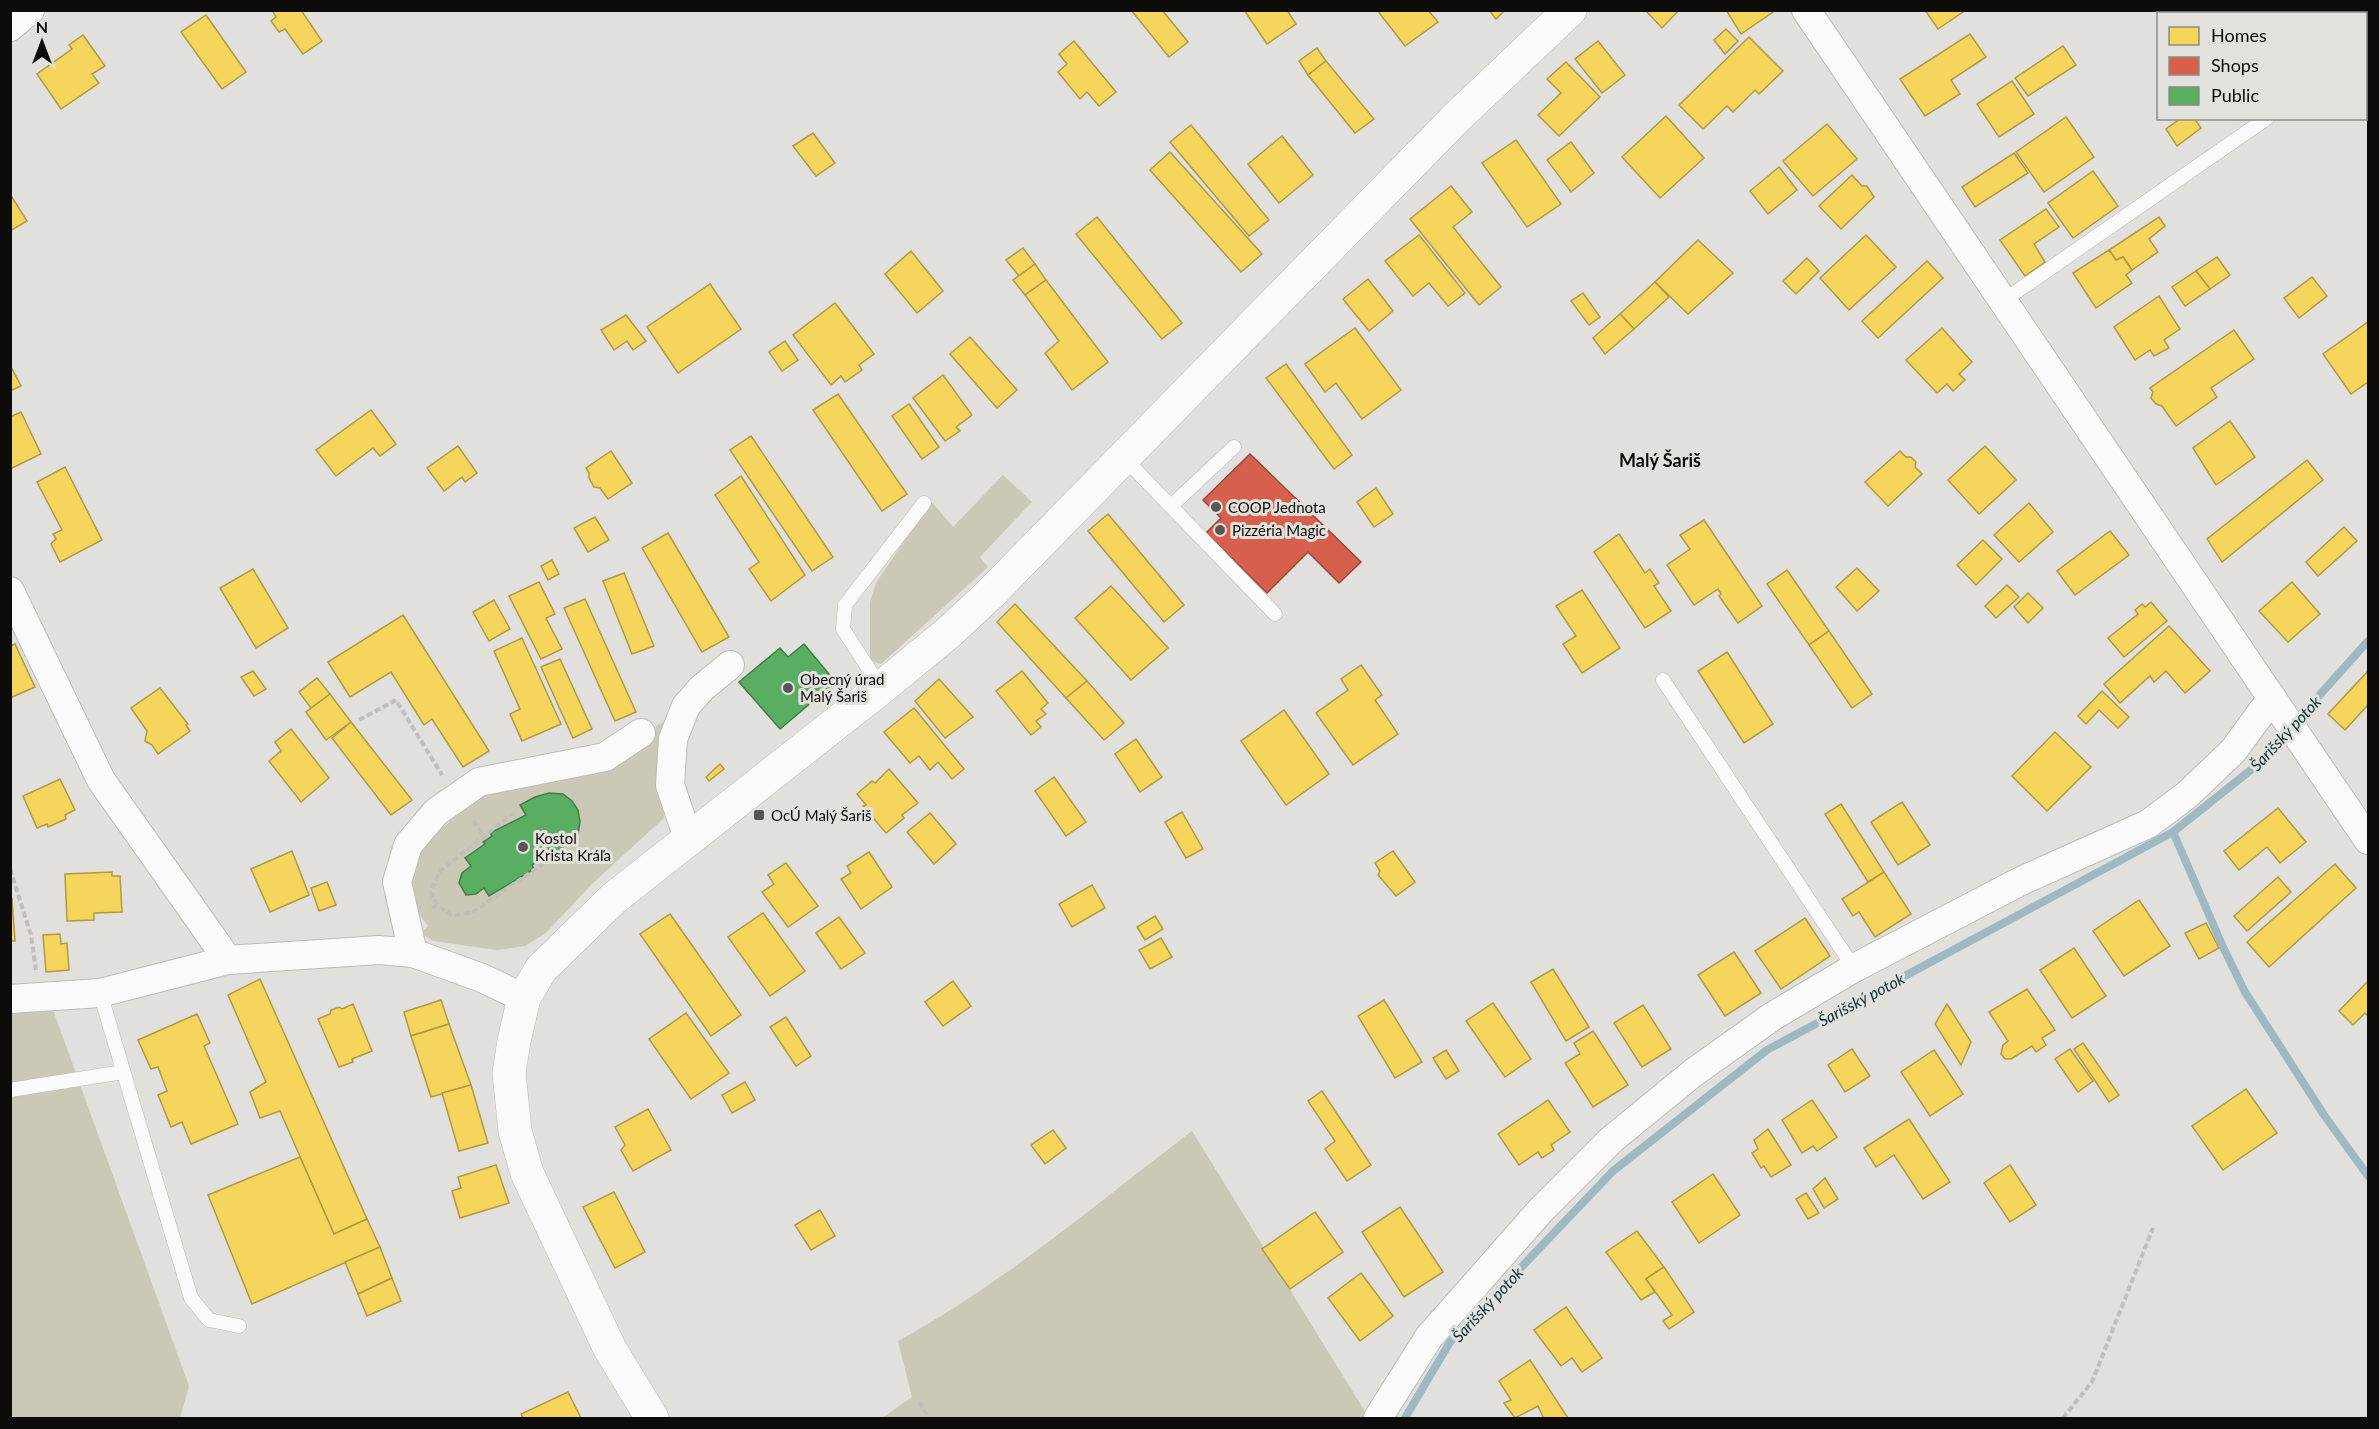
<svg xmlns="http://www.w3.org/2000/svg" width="2379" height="1429" font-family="Lato,sans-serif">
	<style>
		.green { fill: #ccc8b6 }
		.homes { fill: #f6d55c; stroke: #b09944; stroke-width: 1.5 }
		.shops { fill: #d6604d; stroke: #9a4739; stroke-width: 1.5 }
		.public { fill: #5aae61; stroke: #437d47; stroke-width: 1.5 }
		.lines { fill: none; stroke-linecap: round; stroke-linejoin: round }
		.stream { stroke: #9fb9c2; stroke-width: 8 }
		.service-casing { stroke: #bcbbb9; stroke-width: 15 }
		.minor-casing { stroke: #bcbbb9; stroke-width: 30 }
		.tertiary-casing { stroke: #bcbbb9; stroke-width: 34 }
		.path { stroke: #bfbfbe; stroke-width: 4; stroke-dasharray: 6 3; stroke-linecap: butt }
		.service { stroke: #fafafa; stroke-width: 14 }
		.minor { stroke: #fafafa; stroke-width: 28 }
		.tertiary { stroke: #fafafa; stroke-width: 33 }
		.poi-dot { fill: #575654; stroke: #e2e1dc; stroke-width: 2 }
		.labels { text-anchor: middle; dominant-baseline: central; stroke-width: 6; stroke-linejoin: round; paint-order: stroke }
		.poi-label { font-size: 15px; fill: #0d0c0b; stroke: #e2e1dc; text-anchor: start }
		.water-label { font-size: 16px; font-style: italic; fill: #092e39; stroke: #e2e1dc }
		.quarter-label { font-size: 18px; font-weight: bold; fill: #0d0c0b; stroke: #e2e1dc }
	</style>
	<rect width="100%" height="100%" fill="#e1e0dd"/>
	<g class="green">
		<path d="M1003,475L1032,502L980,557L988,567L881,664L870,660V602L876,583L931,501L953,527Z"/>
		<path d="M672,717L661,767L664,818L592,884L546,933L525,946L497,950L433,941L421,933L428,926L415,909L410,878L423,847L458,813L470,803L495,791L608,769L658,725Z"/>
		<path d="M48,996L189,1386L180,1418H13L11,1414L10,999Z"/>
		<path d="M1192,1131L1369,1418H882L912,1397L898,1341C1004,1283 1097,1203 1192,1131Z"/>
	</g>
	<g class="homes">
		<path d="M272,10H301L322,41L303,54L285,29L279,32L271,21L276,17Z"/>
		<path d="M1131,10H1162L1188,42L1169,57Z"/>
		<path d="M1244,10H1287L1296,24L1267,44Z"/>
		<path d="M1377,10H1428L1438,22L1405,46Z"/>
		<path d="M1489,10H1505L1496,19Z"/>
		<path d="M1645,10H1679L1662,28Z"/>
		<path d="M1726,10H1776L1741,34Z"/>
		<path d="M1925,10H1966L1938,29Z"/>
		<path d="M206,15L246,72L222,89L181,32Z"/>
		<path d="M1726,29L1738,41L1725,54L1714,40Z"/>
		<path d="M1970,34L1986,57L1951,80L1960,94L1925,116L1900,79Z"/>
		<path d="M83,35L105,66L92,74L99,83L61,109L37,74L72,49L69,45Z"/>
		<path d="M1749,37L1783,71L1759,94L1755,90L1733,112L1727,106L1703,129L1679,105Z"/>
		<path d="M1074,41L1116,92L1099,106L1087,92L1080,99L1058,72L1067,64L1059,54Z"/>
		<path d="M1598,41L1625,75L1602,93L1575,59Z"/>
		<path d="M2063,46L2076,65L2028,96L2015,78Z"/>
		<path d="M1317,48L1326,61L1308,75L1299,61Z"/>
		<path d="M1326,61L1374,119L1355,133L1308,75Z"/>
		<path d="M1566,62L1600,97L1559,136L1538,115L1561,93L1547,79Z"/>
		<path d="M2012,81L2034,114L1999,137L1977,104Z"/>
		<path d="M1666,116L1704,158L1660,198L1622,157Z"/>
		<path d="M2066,117L2094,157L2044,192L2016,152Z"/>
		<path d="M2181,118H2194L2201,128L2177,146L2166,129Z"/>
		<path d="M1827,124L1857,159L1813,196L1783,161Z"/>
		<path d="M1191,125L1269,220L1249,236L1170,142Z"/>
		<path d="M813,133L835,163L816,176L793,146Z"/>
		<path d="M1282,136L1313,175L1279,203L1248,164Z"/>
		<path d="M1516,140L1561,204L1527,227L1482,163Z"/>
		<path d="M1571,142L1594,173L1571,192L1547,160Z"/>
		<path d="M1170,152L1262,254L1241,272L1150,170Z"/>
		<path d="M2014,153L2028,173L1975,207L1962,187Z"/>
		<path d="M1779,167L1797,190L1768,214L1750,191Z"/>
		<path d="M2093,171L2118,206L2073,238L2048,203Z"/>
		<path d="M1852,175L1862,186H1867L1874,197L1841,229L1819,206Z"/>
		<path d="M1451,186L1472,212L1453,227L1501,287L1479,305L1410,219Z"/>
		<path d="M10,194L27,221L10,231Z"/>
		<path d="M2046,209L2059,227L2034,244L2045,262L2025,276L2000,240Z"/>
		<path d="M1097,217L1182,323L1162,339L1076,234Z"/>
		<path d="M2159,217L2165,226L2149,239L2158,252L2132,270L2123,257L2116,260L2109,250Z"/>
		<path d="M1419,235L1465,293L1448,306L1429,283L1413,296L1385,261Z"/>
		<path d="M1866,235L1896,267L1849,310L1820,278Z"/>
		<path d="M1698,240L1733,273L1688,314L1655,282Z"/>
		<path d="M1023,248L1035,264L1019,276L1006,260Z"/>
		<path d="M2109,250L2116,260L2123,257L2132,270L2126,275L2132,283L2096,308L2073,273Z"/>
		<path d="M911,251L943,291L917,313L885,274Z"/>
		<path d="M2217,257L2230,275L2210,289L2196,271Z"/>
		<path d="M1807,258L1819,271L1796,294L1783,281Z"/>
		<path d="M1927,261L1943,278L1878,338L1862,321Z"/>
		<path d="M1035,264L1046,280L1025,295L1013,280Z"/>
		<path d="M2196,271L2210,289L2185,306L2172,287Z"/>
		<path d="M2312,277L2327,296L2299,318L2284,298Z"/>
		<path d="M1368,279L1393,311L1369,331L1343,299Z"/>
		<path d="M1046,280L1108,362L1072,390L1045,353L1059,341L1025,295Z"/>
		<path d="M1655,282L1669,297L1634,329L1620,314Z"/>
		<path d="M710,284L741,329L678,373L647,327Z"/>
		<path d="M1583,293L1600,317L1589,325L1571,301Z"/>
		<path d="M2159,296L2180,329L2164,340L2169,348L2154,356L2150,350L2135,360L2114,327Z"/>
		<path d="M835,303L874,354L859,365L862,370L845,382L841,376L831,385L793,335Z"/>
		<path d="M1620,314L1634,329L1605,354L1593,338Z"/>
		<path d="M626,315L646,341L633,350L627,341L614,350L601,330Z"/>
		<path d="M2368,322V382L2351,394L2323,354Z"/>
		<path d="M1355,328L1401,390L1362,419L1336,383L1325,392L1305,364Z"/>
		<path d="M1942,328L1972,362L1959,374L1965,380L1953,391L1947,384L1937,393L1906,360Z"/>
		<path d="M2234,330L2254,359L2211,388L2217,397L2176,426L2162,406L2156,404L2151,398L2153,392L2150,388Z"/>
		<path d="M970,337L1017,390L997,408L950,354Z"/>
		<path d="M785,341L798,360L782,371L769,352Z"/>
		<path d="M1286,364L1352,455L1334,469L1266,378Z"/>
		<path d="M10,365L21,386L10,391Z"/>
		<path d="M943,375L972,415L956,427L960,431L945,441L913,398Z"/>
		<path d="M838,394L907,494L882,511L813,410Z"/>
		<path d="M909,404L939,447L922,459L892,416Z"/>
		<path d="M371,410L396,444L380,456L373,448L336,476L316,450Z"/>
		<path d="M21,412L41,454L10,469V417Z"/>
		<path d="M2230,421L2255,457L2216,485L2193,448Z"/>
		<path d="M751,436L833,557L812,571L730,450Z"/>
		<path d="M458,446L477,473L465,482L462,477L444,491L427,468Z"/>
		<path d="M1985,446L2016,480L1979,514L1948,480Z"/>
		<path d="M611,451L632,483L608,499L600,488L594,487L589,478V473L586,468Z"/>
		<path d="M1900,451L1906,457H1911L1916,462L1915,467L1922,474L1888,506L1865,482Z"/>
		<path d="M2307,460L2323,480L2222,562L2207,539Z"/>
		<path d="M65,467L102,540L60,562L51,544L56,539L53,534L62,530L37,482Z"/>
		<path d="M741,476L805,575L771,601L749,569L759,562L715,495Z"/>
		<path d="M1376,488L1393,514L1374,527L1357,502Z"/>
		<path d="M2029,503L2053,532L2019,562L1994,535Z"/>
		<path d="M1108,514L1184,605L1164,622L1088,531Z"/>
		<path d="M595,517L609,540L588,552L574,528Z"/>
		<path d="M1704,520L1762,606L1738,623L1719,596L1721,594L1718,589L1694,605L1667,565L1690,549L1680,535Z"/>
		<path d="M2344,527L2357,541L2318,576L2306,562Z"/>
		<path d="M2110,531L2129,555L2075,595L2057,571Z"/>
		<path d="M668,533L729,637L702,652L642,548Z"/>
		<path d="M1619,534L1645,573L1650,569L1659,583L1654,586L1671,611L1645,628L1594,552Z"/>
		<path d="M1983,540L2002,559L1976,585L1957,565Z"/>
		<path d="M552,560L559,574L548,580L541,566Z"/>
		<path d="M1857,568L1879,591L1857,611L1836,587Z"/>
		<path d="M253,569L288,628L256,648L220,588Z"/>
		<path d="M1787,570L1829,631L1809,645L1767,584Z"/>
		<path d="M624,573L654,646L632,654L603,581Z"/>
		<path d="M539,582L555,614L546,618L562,649L541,659L509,596Z"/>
		<path d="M2292,582L2320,614L2288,642L2259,611Z"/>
		<path d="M2007,585L2019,597L1996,618L1985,606Z"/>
		<path d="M1111,586L1168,648L1131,680L1075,618Z"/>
		<path d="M1582,590L1620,648L1582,673L1563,644L1576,636L1556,606Z"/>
		<path d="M2028,593L2043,608L2028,623L2014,607Z"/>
		<path d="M585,599L636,712L615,721L564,608Z"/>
		<path d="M494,600L510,629L489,641L473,612Z"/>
		<path d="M2151,602L2167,621L2124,657L2108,638L2138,614L2135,610L2142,604L2145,607Z"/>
		<path d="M1015,604L1087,681L1066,698L997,622Z"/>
		<path d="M403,615L489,751L463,767L432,719L424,725L391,672L350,697L328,662Z"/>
		<path d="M2169,626L2210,671L2185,693L2166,671L2154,682L2150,676L2120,703L2104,684Z"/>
		<path d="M1829,631L1872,694L1852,708L1809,645Z"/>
		<path d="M522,638L561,724L522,741L510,714L520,709L494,651Z"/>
		<path d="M15,644L35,687L10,698V646Z"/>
		<path d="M1727,652L1773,724L1744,743L1698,671Z"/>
		<path d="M560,659L592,729L573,738L541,667Z"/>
		<path d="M1361,665L1382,695L1375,700L1398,734L1353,765L1316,713L1348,690L1341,679Z"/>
		<path d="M253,671L266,689L254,696L241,677Z"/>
		<path d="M1022,671L1048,703L1041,709L1046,714L1036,721L1041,727L1031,735L996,691Z"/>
		<path d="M2368,671V705L2345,730L2328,714Z"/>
		<path d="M317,678L330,694L311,708L299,692Z"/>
		<path d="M939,679L973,717L945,738L915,701Z"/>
		<path d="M1087,681L1124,723L1104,740L1066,698Z"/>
		<path d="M160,688L188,724L186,725L190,731L158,754L152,745L145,741L147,731L131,708Z"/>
		<path d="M2102,691L2129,717L2118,728L2099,710L2086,724L2078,716Z"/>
		<path d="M330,694L351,722L326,740L306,712Z"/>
		<path d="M914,708L964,769L952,779L938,762L930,770L919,756L910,763L884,732Z"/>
		<path d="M1284,710L1329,774L1286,805L1241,741Z"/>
		<path d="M351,722L412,800L391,815L332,738Z"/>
		<path d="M291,729L329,778L301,802L269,761L281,751L275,742Z"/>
		<path d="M2055,732L2091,767L2047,811L2012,776Z"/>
		<path d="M1136,739L1162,777L1140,792L1115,754Z"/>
		<path d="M720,764L724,769L709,781L706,777Z"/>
		<path d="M889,769L918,803L902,815L904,818L886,833L863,806L866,805L857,794L872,781L875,783Z"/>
		<path d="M1054,777L1086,822L1066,836L1035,791Z"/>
		<path d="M60,779L75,810L65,815L66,819L48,827L47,824L37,828L23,796Z"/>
		<path d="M1902,802L1930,845L1898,865L1871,822Z"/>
		<path d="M1841,804L1884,872L1868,882L1825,814Z"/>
		<path d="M2278,808L2306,842L2280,863L2267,847L2239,870L2224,851Z"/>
		<path d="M1182,812L1203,849L1186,858L1165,822Z"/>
		<path d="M930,813L956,844L934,864L907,832Z"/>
		<path d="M292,851L309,895L270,912L251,869Z"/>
		<path d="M1393,851L1415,882L1396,896L1378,875L1380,871L1375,863Z"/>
		<path d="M869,852L892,887L861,909L841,879L851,873L847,866Z"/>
		<path d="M786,863L818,906L788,927L762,892L774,884L768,875Z"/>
		<path d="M2335,864L2356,888L2269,967L2247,942Z"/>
		<path d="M112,872V876H120L122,912L94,913V920L67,921L65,874Z"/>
		<path d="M1884,872L1911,914L1875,937L1859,912L1853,916L1842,899Z"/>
		<path d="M2278,877L2291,892L2247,931L2234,916Z"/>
		<path d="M327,882L336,905L319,911L311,888Z"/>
		<path d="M1092,885L1105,908L1072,927L1059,904Z"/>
		<path d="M12,899L15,941H10V900Z"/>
		<path d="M2139,900L2170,946L2124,976L2093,931Z"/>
		<path d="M763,913L805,971L770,996L728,937Z"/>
		<path d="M670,914L741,1015L711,1036L640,934Z"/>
		<path d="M1155,916L1163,929L1145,940L1137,927Z"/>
		<path d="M839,917L865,953L841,969L816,933Z"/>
		<path d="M1805,918L1830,956L1781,989L1755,951Z"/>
		<path d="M2206,923L2219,948L2199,959L2185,933Z"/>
		<path d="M60,934L61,944L67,943L69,970L46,972L43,935Z"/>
		<path d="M1161,938L1172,957L1150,969L1139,950Z"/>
		<path d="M2074,948L2106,996L2072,1018L2040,970Z"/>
		<path d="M1734,952L1761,993L1725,1016L1698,975Z"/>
		<path d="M1553,969L1589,1027L1566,1041L1531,982Z"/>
		<path d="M260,979L367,1219L334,1234L280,1111L260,1118L250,1092L266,1082L228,995Z"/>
		<path d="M953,981L971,1006L943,1026L925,1002Z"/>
		<path d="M2368,981V1016L2365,1013L2353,1025L2339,1011Z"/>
		<path d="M2027,989L2055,1030L2042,1038L2046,1045L2036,1052L2032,1046L2011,1059H2005L2001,1054L2003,1045L2008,1041L1989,1012Z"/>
		<path d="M441,1000L449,1024L411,1036L404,1012Z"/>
		<path d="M1384,1000L1422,1062L1395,1078L1358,1016Z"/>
		<path d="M1493,1003L1531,1059L1505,1077L1466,1021Z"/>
		<path d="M353,1004L372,1051L352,1059L353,1062L339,1067L318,1019L330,1014L331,1010L339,1007L342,1009Z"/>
		<path d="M1947,1004L1971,1042L1961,1065L1935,1024Z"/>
		<path d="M1643,1005L1671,1049L1642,1067L1614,1023Z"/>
		<path d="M686,1013L729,1073L691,1099L649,1039Z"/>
		<path d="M197,1014L210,1043L204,1046L238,1124L191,1144L182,1122L171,1127L158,1095L167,1091L158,1067L151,1069L138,1040Z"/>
		<path d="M786,1017L811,1056L796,1066L770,1027Z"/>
		<path d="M449,1024L471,1085L431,1097L411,1036Z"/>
		<path d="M1593,1031L1628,1085L1593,1107L1565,1063L1580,1054L1574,1043Z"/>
		<path d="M2083,1043L2119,1095L2109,1102L2074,1049Z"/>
		<path d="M1852,1049L1870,1076L1845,1092L1828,1065Z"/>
		<path d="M2070,1049L2093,1081L2078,1092L2055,1059Z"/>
		<path d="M1446,1050L1459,1071L1446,1079L1433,1058Z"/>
		<path d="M1934,1050L1963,1094L1930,1116L1901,1072Z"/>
		<path d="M745,1082L755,1100L732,1113L722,1095Z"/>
		<path d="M471,1085L488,1143L459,1151L442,1093Z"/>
		<path d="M2246,1089L2277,1133L2223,1170L2192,1126Z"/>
		<path d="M1322,1091L1371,1165L1347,1181L1325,1149L1335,1141L1308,1101Z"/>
		<path d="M1548,1100L1570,1132L1551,1145L1554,1150L1542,1158L1538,1152L1519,1165L1498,1134Z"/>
		<path d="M1812,1100L1837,1137L1817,1151L1813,1146L1802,1153L1782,1120Z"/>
		<path d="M648,1109L671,1150L633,1171L621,1150L625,1145L615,1127Z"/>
		<path d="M1909,1119L1950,1182L1923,1199L1894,1155L1876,1167L1864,1148Z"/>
		<path d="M1768,1129L1791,1165L1771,1177L1764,1166L1761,1168L1752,1153L1758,1149L1754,1140Z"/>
		<path d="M1053,1130L1066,1148L1045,1164L1031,1145Z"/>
		<path d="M300,1157L334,1234L367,1219L380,1247L252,1304L208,1195Z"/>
		<path d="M496,1165L509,1203L460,1218L452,1191L461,1188L458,1177Z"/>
		<path d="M2010,1165L2036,1205L2010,1222L1984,1183Z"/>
		<path d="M1713,1174L1740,1215L1699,1243L1672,1202Z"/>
		<path d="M1825,1178L1838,1199L1824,1208L1813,1189Z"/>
		<path d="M614,1192L645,1252L615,1268L583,1207Z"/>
		<path d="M1806,1193L1819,1213L1808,1219L1796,1199Z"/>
		<path d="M1400,1207L1443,1272L1404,1297L1362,1232Z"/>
		<path d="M820,1210L835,1236L811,1250L795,1225Z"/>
		<path d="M1315,1212L1343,1252L1290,1289L1262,1249Z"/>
		<path d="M1637,1231L1664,1267L1646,1279L1655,1292L1641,1300L1606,1252Z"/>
		<path d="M380,1247L392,1278L358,1294L345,1262Z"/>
		<path d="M1664,1267L1694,1312L1669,1329L1663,1321L1672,1315L1646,1279Z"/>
		<path d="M1361,1273L1393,1316L1360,1341L1328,1298Z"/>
		<path d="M392,1278L401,1301L367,1316L358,1294Z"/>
		<path d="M1566,1307L1602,1358L1582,1372L1572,1358L1561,1366L1534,1330Z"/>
		<path d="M1530,1360L1568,1418H1542L1543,1417L1538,1406L1515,1418L1504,1403L1511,1400L1499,1381Z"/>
		<path d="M568,1392L581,1418H523L521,1414Z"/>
	</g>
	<path class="shops" d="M1250,454L1361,562L1339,583L1308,552L1267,593L1206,533L1221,518L1203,500Z"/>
	<g class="public">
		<path d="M804,644L834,680V686L830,691H825L780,729L739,682L780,648L788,657Z"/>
		<path d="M549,793L563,794L572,801L578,810L580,822L578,834L554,855L549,849L539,855L541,859L532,865L534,869L489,896L484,888L476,894L466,895L459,883L462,873L471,866L465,858L485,844L483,842L492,836L490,833L526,815L520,805L535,797Z"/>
	</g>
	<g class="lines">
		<g class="stream">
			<path d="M2173,832L2223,947L2245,992L2324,1115L2368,1176"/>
			<path d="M1405,1418L1450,1342L1613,1171L1767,1050L2173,832L2257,765L2368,641"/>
		</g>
		<defs>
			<g id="service">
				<path d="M2366,50L2368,48"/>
				<path d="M2003,301L2267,118"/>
				<path d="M1124,458L1275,614"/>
				<path d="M1171,506L1234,447"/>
				<path d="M1663,680L1854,968"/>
				<path d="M881,688L843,629L845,605L924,503"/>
				<path d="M100,993L191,1298L209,1320L239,1326"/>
				<path d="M10,1090L123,1072"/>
			</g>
			<g id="minor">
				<path d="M1806,10L2368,840"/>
				<path d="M10,27L30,10"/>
				<path d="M10,591L101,780L228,960"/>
				<path d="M688,838L670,785L673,739L686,706L702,688L730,665"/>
				<path d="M413,953L397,882L408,845L436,812L479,782L605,757L641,733"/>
				<path d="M10,999L100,993L228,960L379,950L413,953L482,978L524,998"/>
				<path d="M1378,1418L1429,1337L1541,1210L1611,1140L1693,1073L1773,1016L1854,968L2021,881L2148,824L2187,795L2233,751L2272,698"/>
			</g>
			<path id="tertiary" d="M652,1418L610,1349L527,1173L515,1131L509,1073L514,1041L524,998L541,969L614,898L881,688L948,633L990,594L1456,118L1570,10"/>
		</defs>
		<use href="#service" class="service-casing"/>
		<use href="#minor" class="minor-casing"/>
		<use href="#tertiary" class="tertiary-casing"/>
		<g class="path">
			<path d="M359,720L396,700L442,775"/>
			<path d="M473,821L483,835"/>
			<path d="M10,869L31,935L36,970"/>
			<path d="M437,905L431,892L439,872L512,814"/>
			<path d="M432,908L437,905L453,916L473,912L550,859"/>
			<path d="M919,1402L929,1418"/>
			<path d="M2063,1418L2092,1382L2153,1228"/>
		</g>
		<use href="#service" class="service"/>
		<use href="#minor" class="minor"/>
		<use href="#tertiary" class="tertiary"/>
	</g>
	<g class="poi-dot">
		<circle cx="1216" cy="507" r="6"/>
		<circle cx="1220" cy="530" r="6"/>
		<circle cx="788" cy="688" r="6"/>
		<rect x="753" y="809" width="12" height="12" rx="3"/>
		<circle cx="523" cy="847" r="6"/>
	</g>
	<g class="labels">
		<g class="poi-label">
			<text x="1228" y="507">COOP Jednota</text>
			<text x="1232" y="530">Pizzéria Magic</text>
			<text x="800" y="679">Obecný úrad<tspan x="800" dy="17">Malý Šariš</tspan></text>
			<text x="771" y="815">OcÚ Malý Šariš</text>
			<text x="535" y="838">Kostol<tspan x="535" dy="17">Krista Kráľa</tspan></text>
		</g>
		<g class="water-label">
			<text transform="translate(2285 733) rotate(-47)">Šarišský potok</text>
			<text transform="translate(1861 999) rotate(-28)">Šarišský potok</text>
			<text transform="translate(1487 1304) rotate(-47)">Šarišský potok</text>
		</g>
		<g class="quarter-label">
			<text x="1660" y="460">Malý Šariš</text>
		</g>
	</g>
	<rect width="2379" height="1429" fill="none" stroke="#0d0c0b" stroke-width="24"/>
	<rect x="2157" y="12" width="210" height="108" fill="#e2e1dc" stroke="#8d8c88" stroke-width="1.5"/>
	<rect x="2169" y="27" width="30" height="18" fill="#f6d55c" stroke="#8d8c88" stroke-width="1.5"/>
	<text x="2211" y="42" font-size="18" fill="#0d0c0b">Homes</text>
	<rect x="2169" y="57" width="30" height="18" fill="#d6604d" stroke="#8d8c88" stroke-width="1.5"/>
	<text x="2211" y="72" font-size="18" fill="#0d0c0b">Shops</text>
	<rect x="2169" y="87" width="30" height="18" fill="#5aae61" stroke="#8d8c88" stroke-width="1.5"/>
	<text x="2211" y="102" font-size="18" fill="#0d0c0b">Public</text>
	<g transform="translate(42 42)" stroke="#e2e1dc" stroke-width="4.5" paint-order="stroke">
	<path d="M0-4.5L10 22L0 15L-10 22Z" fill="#0d0c0b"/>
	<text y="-9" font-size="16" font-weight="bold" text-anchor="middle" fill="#0d0c0b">N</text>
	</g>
</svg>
